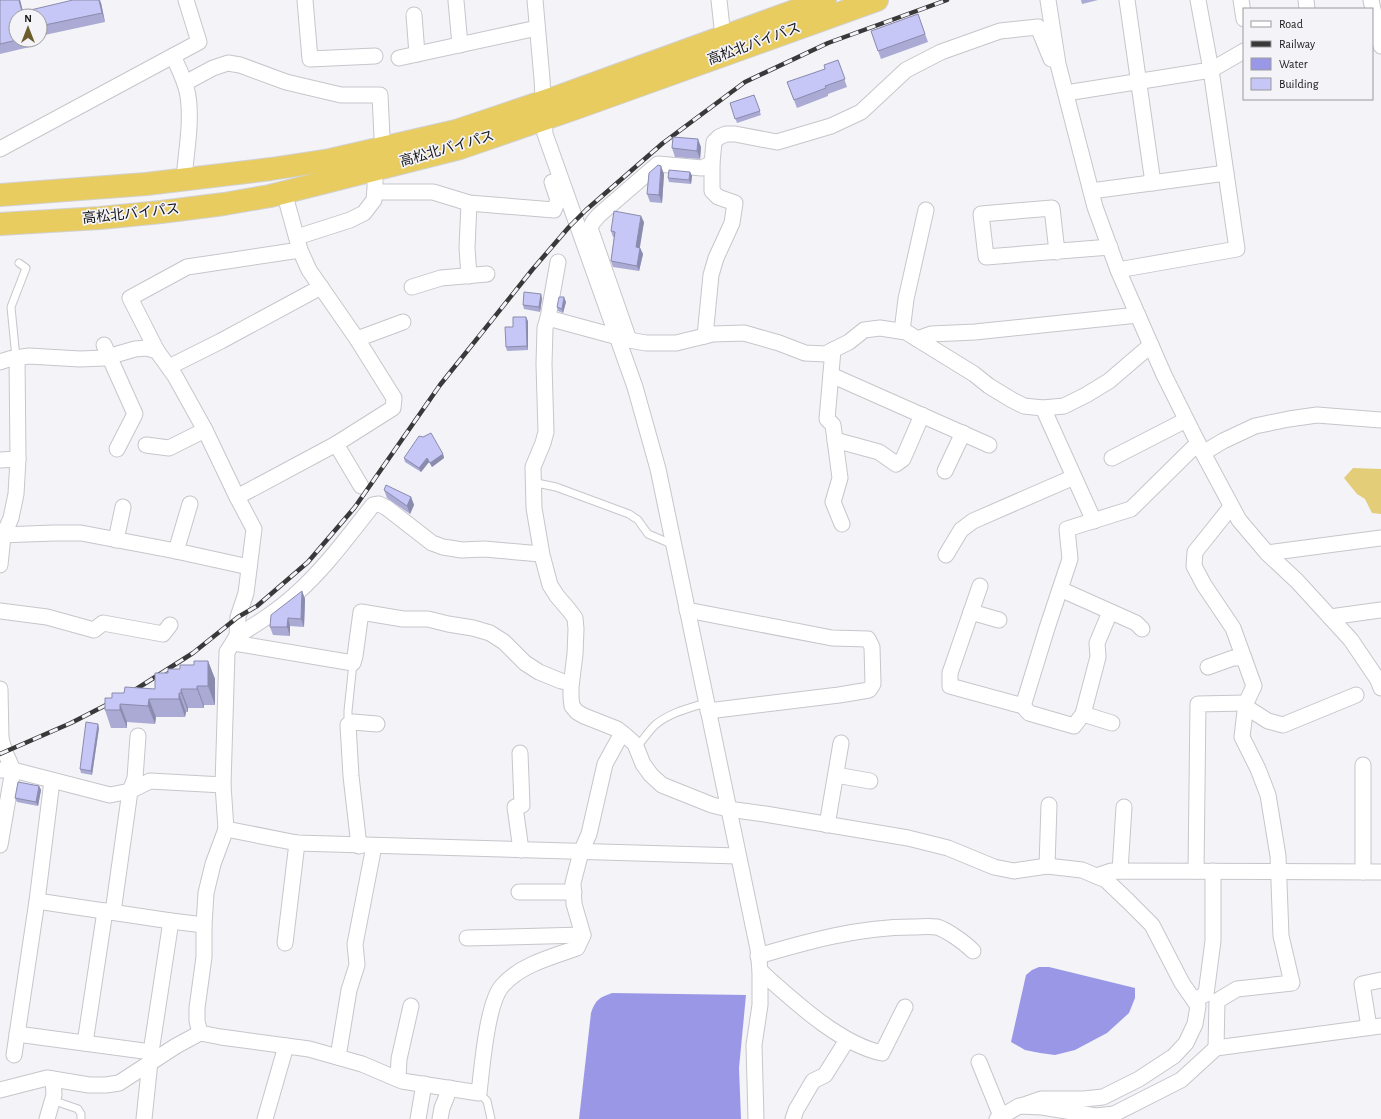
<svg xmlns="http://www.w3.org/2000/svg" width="1381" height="1119" font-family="'Alegreya Sans','Noto Sans JP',sans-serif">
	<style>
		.green { fill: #e4cd78 }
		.water { fill: #9a98e6 }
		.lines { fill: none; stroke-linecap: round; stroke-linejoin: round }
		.service-casing { stroke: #c6c6cb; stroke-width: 9 }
		.minor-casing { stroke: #c6c6cb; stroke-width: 17 }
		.trunk-casing { stroke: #d1d1d1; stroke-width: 24 }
		.service { stroke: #fff; stroke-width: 7 }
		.minor { stroke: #fff; stroke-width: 15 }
		.trunk { stroke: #e8cc60; stroke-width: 22 }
		.rail-casing { stroke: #39393a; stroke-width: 4.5 }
		.rail { stroke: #f3f3f8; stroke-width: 3; stroke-dasharray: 9; stroke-linecap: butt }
		.wall { fill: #aaaad4 }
		.shaded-wall { fill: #8b8bad }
		.building { fill: #c6c6f7; stroke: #8b8bad }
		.labels { text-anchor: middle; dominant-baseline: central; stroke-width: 3.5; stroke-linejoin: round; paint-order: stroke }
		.street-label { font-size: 14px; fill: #171718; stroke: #f3f3f8 }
	</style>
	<rect width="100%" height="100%" fill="#f3f3f8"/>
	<path class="green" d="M1353,468L1381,469V514L1372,513L1365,499L1357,494L1344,478Z"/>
	<g class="water">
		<path d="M1039,967H1049L1135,988V998L1129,1013L1107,1033L1075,1050L1055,1055L1040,1053L1025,1050L1011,1042L1026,975L1032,970Z"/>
		<path d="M612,993L746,995L739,1068L741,1119H579L591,1013C596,999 599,998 612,993Z"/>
	</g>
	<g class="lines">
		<defs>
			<g id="service">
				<path d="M16,358L11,307L26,268L19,263"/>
				<path d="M532,482L556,487L629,514L638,520L648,534L674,545"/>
				<path d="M348,725V711L353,663"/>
				<path d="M637,747C643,740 648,732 655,725C669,713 689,708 706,703"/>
				<path d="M479,1093L487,1101L491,1119"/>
				<path d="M52,1100L78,1109L81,1114V1119"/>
			</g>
			<g id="minor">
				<path d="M305,0L310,59L375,56"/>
				<path d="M535,0L542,79L545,134L635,387L658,469L758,949L760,971V1005L754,1045L756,1119"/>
				<path d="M719,0L723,37"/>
				<path d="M1048,0L1058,64L1095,207L1118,270L1164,375L1203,453L1239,520L1267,553L1297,581L1351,640L1378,680L1381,688"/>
				<path d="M1127,0L1153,183"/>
				<path d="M1241,0L1244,19"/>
				<path d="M1306,0L1307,9"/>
				<path d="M1371,0L1381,46"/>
				<path d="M456,1L460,45"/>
				<path d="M414,15L417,54"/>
				<path d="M173,56C179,69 186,82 188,96C192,123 186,152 184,179"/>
				<path d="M399,58L537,28"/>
				<path d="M185,83L213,68L228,63L240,65L286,82L341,95H380L382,137L385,147"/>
				<path d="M1066,93L1211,70L1244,51"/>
				<path d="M0,149L199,42L186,0"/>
				<path d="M1091,191L1226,173"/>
				<path d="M375,192H433L469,203L554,210L558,200L552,182"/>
				<path d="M297,237L350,220L364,213L374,200L375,188V169"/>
				<path d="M1057,252L1052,208L981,214L986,257L1110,247"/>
				<path d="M558,262L548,318L629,340L646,343H676L713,334L744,333L779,343L805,353L825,354L849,342L864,330L880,328L906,332L974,374L989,386L1012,400L1024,406L1043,408L1064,406L1086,395L1109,381L1151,345"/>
				<path d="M1118,270L1237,249L1211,70L1198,0"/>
				<path d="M469,276L467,248L469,203"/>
				<path d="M412,287L441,278L487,274"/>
				<path d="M548,318L545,328L544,364L546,432L543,443L533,467L534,508L542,555L550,585L557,596L569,610L575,618L576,629L575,654L571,687V697L572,706L577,712L584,716L617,729L626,736L635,744L643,764L651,775L662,785L712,805L728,809L765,814L908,838L948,848L994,867L1014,871L1047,866L1082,870L1106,880L1128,901L1152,925L1182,983L1198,1006L1195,1024L1186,1043L1174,1056L1139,1079L1103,1097L1084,1099H1041L1021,1106"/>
				<path d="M902,331L906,299L926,210"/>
				<path d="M705,336L711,275L716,258L732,223L735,203L718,197L712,191V163"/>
				<path d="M357,339L403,322"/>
				<path d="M917,339L931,334L975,332L1138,315"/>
				<path d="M629,340L590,228L593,222L599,215L658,164L702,168L712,163L714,142L719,137L726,134H735L777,142L831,126L861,112L906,70L941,52L1000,31L1038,27L1051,59"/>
				<path d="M104,345L135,414L117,449"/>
				<path d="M833,350L827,419L833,425L840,478L833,502L842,524"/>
				<path d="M157,351L130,298L187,267L300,250"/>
				<path d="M0,362L9,359L29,356L80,359L104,358L135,349L147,348L157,351L175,376L205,430L237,497L254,529L246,593L238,617L237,636L227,652L223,785L226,829L213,864L206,893L204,925V957L197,1008V1021L200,1033"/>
				<path d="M169,367L221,341L321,287"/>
				<path d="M831,375L989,445"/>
				<path d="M1043,408L1094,521"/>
				<path d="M835,440L879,452L896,464L903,459L922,415"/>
				<path d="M336,444L361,486"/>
				<path d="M146,445L169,448L205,430"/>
				<path d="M1203,453L1223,441L1255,426L1289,419L1317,415L1381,420"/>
				<path d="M1112,458L1186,420"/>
				<path d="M0,460L18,459"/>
				<path d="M945,471L963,433"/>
				<path d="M237,497L336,444L393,408L394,398L357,339L309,270L300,250L284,192"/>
				<path d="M0,535L54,533H81L176,551L249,567"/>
				<path d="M116,540L123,507"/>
				<path d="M176,551L190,504"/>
				<path d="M1267,553L1381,538"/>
				<path d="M946,555L961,530L973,521L1074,477"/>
				<path d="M0,565L3,536L11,518L16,494L18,459L17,357"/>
				<path d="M980,586L950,673V686L1023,706L1047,628L1070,559L1067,529L1131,509L1198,443"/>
				<path d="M1060,589L1136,623L1142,629"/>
				<path d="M687,610L832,638L868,639L872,647L873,684L869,690L839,695L708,711"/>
				<path d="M0,611L47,617L94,630L103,623L163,634L170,625"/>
				<path d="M971,612L999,620"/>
				<path d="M1330,617L1381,610"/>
				<path d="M237,636C258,623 279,610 297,593C326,567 349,535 373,505L379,504L387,508L432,543L443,547L462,550L484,549L541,554"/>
				<path d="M234,643L353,663L355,656L361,612L403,619H428L448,624L473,628L490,633L504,642L525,663L539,672L561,681L571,683"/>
				<path d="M1208,667L1233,658H1244"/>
				<path d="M0,689L1,739H0"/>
				<path d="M1023,706L1029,713L1074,726L1083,714L1098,657L1097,643L1110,612"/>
				<path d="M1246,707L1268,721L1283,725L1356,695"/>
				<path d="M1083,714L1112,723"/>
				<path d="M520,753L522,805L515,807L521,850"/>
				<path d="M0,770H13L110,795L130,791L150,781L223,785"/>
				<path d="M836,775L870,781"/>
				<path d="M827,825L841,743"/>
				<path d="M226,829L297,843L738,856"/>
				<path d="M0,845L13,770L5,752L1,739"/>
				<path d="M359,846L351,776L348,725L353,722L377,724"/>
				<path d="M1047,866L1049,805"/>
				<path d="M1120,871L1124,807"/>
				<path d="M1196,871L1198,704L1246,703"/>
				<path d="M1363,872V765"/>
				<path d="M1096,876L1111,871L1381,872"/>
				<path d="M519,892H574"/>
				<path d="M37,901L171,921L204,925"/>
				<path d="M113,912L130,791L135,778L138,736"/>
				<path d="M467,938L583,935"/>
				<path d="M285,943L297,843"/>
				<path d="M758,956C809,941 859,927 912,927C920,927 929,926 937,927C947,930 965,943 973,951"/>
				<path d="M760,971C793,1000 839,1044 882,1053L905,1007"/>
				<path d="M1194,1000L1206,994L1213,941V871"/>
				<path d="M1369,1027L1362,984L1381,980"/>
				<path d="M17,1034L151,1052L144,1119"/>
				<path d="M85,1043L105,911"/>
				<path d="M1216,1048L1217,1001L1237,989L1292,983L1281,936L1278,856L1268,795L1258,769L1242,737L1246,703L1254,686L1233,628L1204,585L1194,566L1195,552L1231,507"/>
				<path d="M151,1052L171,921"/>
				<path d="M14,1055L37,901L52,781"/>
				<path d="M338,1057L349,990L357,965L355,944L374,846"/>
				<path d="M979,1062L1001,1116"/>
				<path d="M398,1079L399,1059L411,1006"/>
				<path d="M0,1090L47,1078L89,1085H106L119,1083L176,1046L200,1033L221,1037L309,1049L362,1064L402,1081L479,1093C482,1068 487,1003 502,986C520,965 551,957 577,948L583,935L574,904L573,883L581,852L589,834L605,764L622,733"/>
				<path d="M47,1119L54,1095L53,1079"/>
				<path d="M265,1119L286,1046"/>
				<path d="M418,1119L424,1084"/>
				<path d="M440,1119L442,1108L450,1088"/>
				<path d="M793,1119L796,1110L813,1081L825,1075L847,1040"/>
				<path d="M997,1119L1019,1106L1042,1107L1096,1116L1114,1114L1181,1080L1216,1048L1381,1026"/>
			</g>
			<g id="trunk">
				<path d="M0,195L146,184L271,169L330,160L456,131L560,96L825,0"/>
				<path d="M0,224L100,218L161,212L224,204L270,196L460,148L576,108L877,0"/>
			</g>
		</defs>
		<use href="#service" class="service-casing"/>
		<use href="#minor" class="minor-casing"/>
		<use href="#trunk" class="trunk-casing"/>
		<use href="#service" class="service"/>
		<use href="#minor" class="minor"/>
		<use href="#trunk" class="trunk"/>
		<defs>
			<g id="rail">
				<path d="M130,693L193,653L238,617L257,606L308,562L355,507L440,385L532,270L569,227L586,210L663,143L745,82L828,43L947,0"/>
				<path d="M0,754L71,723L114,701"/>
			</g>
		</defs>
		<use href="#rail" class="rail-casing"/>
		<use href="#rail" class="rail"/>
	</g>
	<g class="wall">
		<path d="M0,0H20L23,11L101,3L105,22L40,36V16L16,40H32L34,46L0,54Z"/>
		<path d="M1081,0H1098L1082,4Z"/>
		<path d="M918,14L928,42L881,59L871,31Z"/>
		<path d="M838,60L847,87L828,94V96L797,108L787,82L825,69Z"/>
		<path d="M754,95L761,115L737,123L730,103Z"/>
		<path d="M701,147L700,159L675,157L672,148Z"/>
		<path d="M690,172L692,176L691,184L669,182L668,178Z"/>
		<path d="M664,174L662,203L650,202L647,194Z"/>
		<path d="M644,222L639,248H640L643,254L639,271L613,267L611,261L614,237H613L611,231Z"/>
		<path d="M542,298L540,312L524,309L523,305Z"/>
		<path d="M566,302L563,313L558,311L557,307Z"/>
		<path d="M528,321V350L507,351L506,347L513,327Z"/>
		<path d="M443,454L444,458L432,467L429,462L421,472L405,462L404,458Z"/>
		<path d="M384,490L411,497L414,505L410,514L387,498Z"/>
		<path d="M302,591L305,599L304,627L290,626V636L273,635L270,627Z"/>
		<path d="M208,661L215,679V705H204V708H188V712H186L185,717H156L155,724L127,722V728H111L105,710L112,698L124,693L155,689L168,673L180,669Z"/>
		<path d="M99,728L92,775L81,773L80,769Z"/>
		<path d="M39,786L41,790L38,806L17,802L15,798Z"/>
	</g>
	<g class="shaded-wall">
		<path d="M19,0H20L24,16L22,12Z"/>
		<path d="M99,0H100L101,3L105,22L102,13Z"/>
		<path d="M698,139L701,147L700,159L697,151Z"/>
		<path d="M661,166L664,174L662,203L659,195Z"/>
		<path d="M690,172L692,176L691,184L689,180Z"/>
		<path d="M641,216L644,222L639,253L636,247Z"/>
		<path d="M640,248L643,254L639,271L637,266Z"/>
		<path d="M541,294L542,298L540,312L539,307Z"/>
		<path d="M564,297L566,302L563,313L562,309Z"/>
		<path d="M526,317L528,321V350L527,346Z"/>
		<path d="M443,454L444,458L432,467L430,463Z"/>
		<path d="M427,458L429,462L421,472L419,468Z"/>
		<path d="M411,497L414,505L410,514L407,506Z"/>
		<path d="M302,591L305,599L304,627L301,619Z"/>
		<path d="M288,618L290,626V636L287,627Z"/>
		<path d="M208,661L215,679V705L208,686Z"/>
		<path d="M197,686L204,705V708L197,689Z"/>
		<path d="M181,689L188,708V712L181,693Z"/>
		<path d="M179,693L186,712L185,717L179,699Z"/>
		<path d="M149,699L156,717L155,724L148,706Z"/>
		<path d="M120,704L127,722V728L120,710Z"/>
		<path d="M98,724L99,728L92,775L91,771Z"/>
		<path d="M39,786L41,790L38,806L36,802Z"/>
	</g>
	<g class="building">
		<path d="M0,0H19L22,12L73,0H99L102,13L40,26V16H16V40H17L0,44Z"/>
		<path d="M918,14L925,34L878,51L871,31Z"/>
		<path d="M838,60L845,79L825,86L826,88L794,100L787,82L825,69L824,65Z"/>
		<path d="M754,95L760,111L735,119L730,103Z"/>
		<path d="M673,137L698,139L697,151L672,148Z"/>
		<path d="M658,165L661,166L659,195L647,194L649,173Z"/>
		<path d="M669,170L690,172L689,180L668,178Z"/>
		<path d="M614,211L641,216L636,247L640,248L637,266L611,261L615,232L611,231Z"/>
		<path d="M524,292L541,294L539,307L523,305Z"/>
		<path d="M559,297H564L562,309L557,307Z"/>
		<path d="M513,317H526L527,346L506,347L505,327H513Z"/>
		<path d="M431,433L443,454L430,463L427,458L419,468L404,458L419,436L423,437Z"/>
		<path d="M386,485L411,497L407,506L384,490Z"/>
		<path d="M302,591L301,619L288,618L287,627H270L271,615Z"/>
		<path d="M194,661H208V686H197V689H181V693H179V699H149L148,706L120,704V710H105V698H112V693H124L125,687L155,689V673H168V669H180V665H194Z"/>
		<path d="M86,722L98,724L91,771L80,769Z"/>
		<path d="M18,782L39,786L36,802L15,798Z"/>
	</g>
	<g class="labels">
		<g class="street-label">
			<text transform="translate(754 44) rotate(-20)">高松北バイパス</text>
			<text transform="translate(447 149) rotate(-16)">高松北バイパス</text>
			<text transform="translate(131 214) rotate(-6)">高松北バイパス</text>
		</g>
	</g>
	<rect x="1243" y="8" width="130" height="92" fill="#f3f3f8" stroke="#9b9b9e"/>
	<rect x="1251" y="21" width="20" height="6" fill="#ffffff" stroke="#9b9b9e"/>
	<text x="1279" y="28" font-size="12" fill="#171718">Road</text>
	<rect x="1251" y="41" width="20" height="6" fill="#39393a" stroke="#9b9b9e"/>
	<text x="1279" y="48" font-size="12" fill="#171718">Railway</text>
	<rect x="1251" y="58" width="20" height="12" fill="#9a98e6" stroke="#9b9b9e"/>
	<text x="1279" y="68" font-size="12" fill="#171718">Water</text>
	<rect x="1251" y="78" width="20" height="12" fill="#c6c6f7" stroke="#9b9b9e"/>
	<text x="1279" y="88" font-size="12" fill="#171718">Building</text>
	<g transform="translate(28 28)"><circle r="19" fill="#f3f3f8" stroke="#9b9b9e"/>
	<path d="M0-3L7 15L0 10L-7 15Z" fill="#6c5e2c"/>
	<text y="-6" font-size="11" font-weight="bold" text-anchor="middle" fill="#171718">N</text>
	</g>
</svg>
